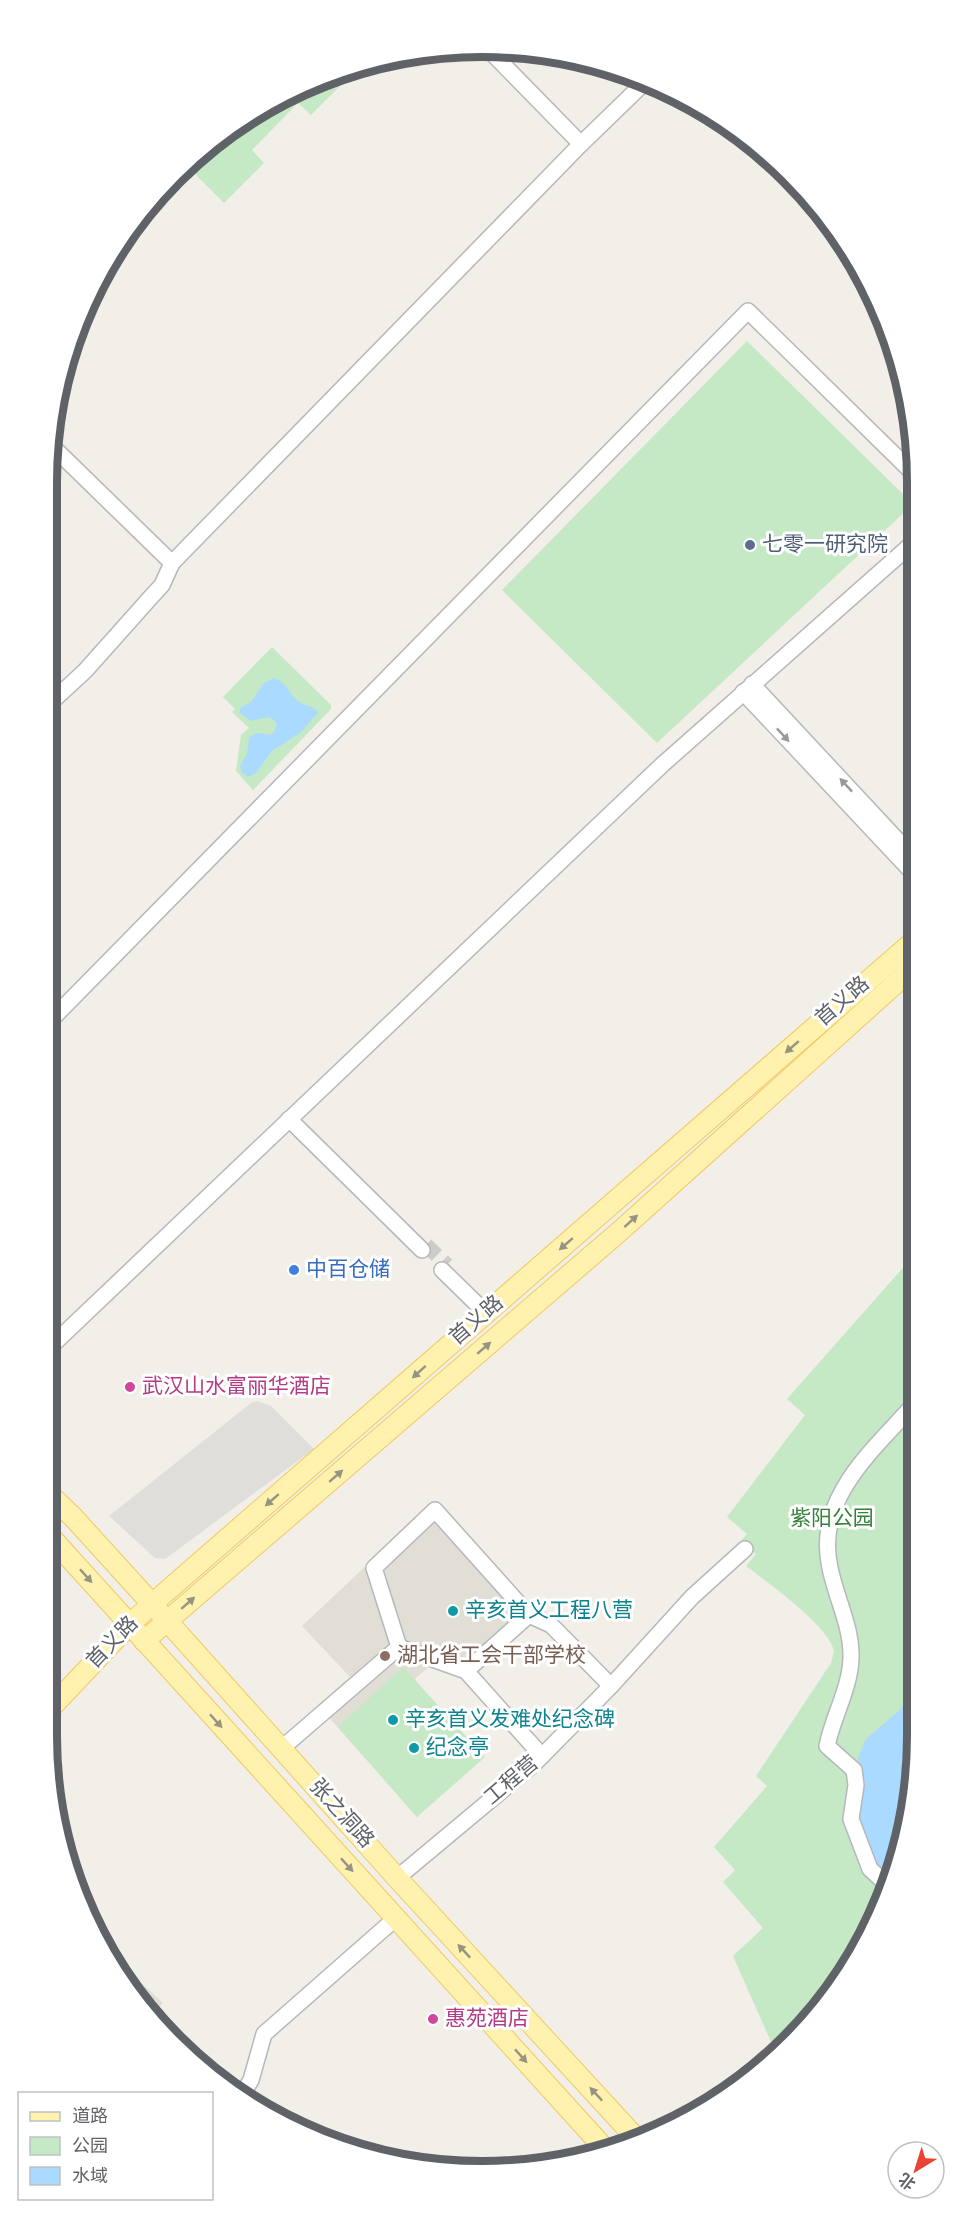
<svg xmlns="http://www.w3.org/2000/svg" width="964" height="2218" font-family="Overpass,'Noto Sans SC',sans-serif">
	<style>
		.industrial { fill: #e0deda }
		.education { fill: #e1ded6 }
		.green { fill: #c5e8c5 }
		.water { fill: #aadaff }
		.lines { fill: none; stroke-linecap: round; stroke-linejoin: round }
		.minor-tunnel { stroke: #ccccc8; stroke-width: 15; stroke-dasharray: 15 8; stroke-linecap: butt }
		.minor-casing { stroke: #b5b8bc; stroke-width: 18 }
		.major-casing { stroke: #f2c960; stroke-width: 22 }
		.minor { stroke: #fff; stroke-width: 15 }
		.major { stroke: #fff2af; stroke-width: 20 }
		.oneway { fill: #979a9d }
		.oneway2 { fill: #979581 }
		.service-dot { fill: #5c6f8a; stroke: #fff; stroke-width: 2 }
		.shop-dot { fill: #3f7fe0; stroke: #fff; stroke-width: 2 }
		.hotel-dot { fill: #d1479c; stroke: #fff; stroke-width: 2 }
		.culture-dot { fill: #0f9aa8; stroke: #fff; stroke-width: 2 }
		.education-dot { fill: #8d6e63; stroke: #fff; stroke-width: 2 }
		.labels { text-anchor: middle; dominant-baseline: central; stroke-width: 6; stroke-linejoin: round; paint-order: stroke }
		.service-label { font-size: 21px; fill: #4e5e75; stroke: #fff; text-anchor: start }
		.street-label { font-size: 21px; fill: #5f6368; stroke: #fff }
		.shop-label { font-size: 21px; fill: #366cbe; stroke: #fff; text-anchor: start }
		.hotel-label { font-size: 21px; fill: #b23c85; stroke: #fff; text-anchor: start }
		.park-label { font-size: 21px; fill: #348238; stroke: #fff }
		.culture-label { font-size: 21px; fill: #0d838f; stroke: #fff; text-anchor: start }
		.education-label { font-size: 21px; fill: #785e54; stroke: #fff; text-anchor: start }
		.rim { fill: none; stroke: #5f6368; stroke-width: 8 }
	</style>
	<rect width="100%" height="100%" fill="#f1efe8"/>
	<path class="industrial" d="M257,1401L271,1406L314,1449L165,1559L155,1558L109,1516L251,1403Z"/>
	<g class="education">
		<path d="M436,1500L532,1607L468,1666L451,1647L415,1679L417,1817L318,1705L350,1677L302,1626Z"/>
		<path d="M100,1944L163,2003L150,2017L105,1953Z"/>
	</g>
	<g class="green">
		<path d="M340,72L347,79L311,115L298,103L252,150L264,163L224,203L186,165L217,136L290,91Z"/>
		<path d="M747,341L910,501L909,508L657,743L502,590Z"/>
		<path d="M272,647L331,705V709L253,790L236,771L241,735L249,728L232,712L235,709L223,697Z"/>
		<path d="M916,1253L917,1736L894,1876L859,1953L810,2023L775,2051L733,1956L763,1928L723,1882L735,1870L714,1847L767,1786L756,1776L831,1663L834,1651C828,1625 768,1583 746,1566L756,1554L741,1541L747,1534L727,1517L805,1415L787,1399Z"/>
		<path d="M403,1667L485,1757L417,1817L338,1727Z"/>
	</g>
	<g class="water">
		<path d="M274,678C286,681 289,694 298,701C305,707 314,705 318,713L300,733L272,751L256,773L248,777L242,773L240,766L247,754L249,738L256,733L272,735L277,725L274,720L268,717L251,721L240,713V708L251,702L264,683Z"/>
		<path d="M917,1647V1736L895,1872L884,1873L868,1856L857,1813L864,1788L858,1758L866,1739L901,1709L906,1698Z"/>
	</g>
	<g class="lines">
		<path class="minor-tunnel" d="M426,1245L447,1265"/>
		<defs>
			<g id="minor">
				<path d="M581,144L646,81"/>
				<path d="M52,446L172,563"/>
				<path d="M752,684L915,859"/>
				<path d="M743,692L915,875"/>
				<path d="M47,706L85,671L151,597L162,585L172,563L581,144L488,49"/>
				<path d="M47,1024L748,311L914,474"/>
				<path d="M289,1119L422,1250"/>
				<path d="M442,1270L486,1313"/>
				<path d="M47,1350L663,764L914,542"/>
				<path d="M399,1647L466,1671L542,1756"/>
				<path d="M466,1671L529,1615"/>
				<path d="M282,1748L399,1647L374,1568L435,1510L529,1615L551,1625L611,1686"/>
				<path d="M397,1878L536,1762L611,1686L692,1597L745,1549"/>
				<path d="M893,1880H882L870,1869L851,1819L856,1785L854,1770L827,1746C833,1716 850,1689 851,1658C852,1627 836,1598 830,1568C814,1497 875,1449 917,1401"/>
				<path d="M242,2095L251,2080L264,2034L396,1918"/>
			</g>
			<g id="major">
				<path d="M47,1492L73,1517L152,1604L397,1878L635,2137"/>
				<path d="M47,1533L605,2149"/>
				<path d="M144,1641L620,1231L915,966"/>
				<path d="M47,1712L129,1625L152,1604L915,940"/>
			</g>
		</defs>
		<use href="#minor" class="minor-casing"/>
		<use href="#major" class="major-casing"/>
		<use href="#minor" class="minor"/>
		<use href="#major" class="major"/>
	</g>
	<defs><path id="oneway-solid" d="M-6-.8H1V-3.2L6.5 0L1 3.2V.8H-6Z" transform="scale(1.5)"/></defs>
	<g class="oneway">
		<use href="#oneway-solid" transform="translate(783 735) rotate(47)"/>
		<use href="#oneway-solid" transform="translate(846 785) rotate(-133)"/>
	</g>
	<g class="oneway2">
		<use href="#oneway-solid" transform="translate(792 1047) rotate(139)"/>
		<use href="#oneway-solid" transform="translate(631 1221) rotate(-42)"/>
		<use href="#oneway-solid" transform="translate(566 1244) rotate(139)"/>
		<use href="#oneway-solid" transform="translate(484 1348) rotate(-41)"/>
		<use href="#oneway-solid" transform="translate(419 1372) rotate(138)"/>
		<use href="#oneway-solid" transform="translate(336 1476) rotate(-41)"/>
		<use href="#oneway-solid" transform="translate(272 1500) rotate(139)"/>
		<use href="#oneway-solid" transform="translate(86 1576) rotate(48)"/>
		<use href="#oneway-solid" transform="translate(188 1603) rotate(-41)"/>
		<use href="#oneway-solid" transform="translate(216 1721) rotate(48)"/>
		<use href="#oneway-solid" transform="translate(347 1865) rotate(48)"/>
		<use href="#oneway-solid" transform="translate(464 1951) rotate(-133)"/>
		<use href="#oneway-solid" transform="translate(521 2056) rotate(48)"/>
		<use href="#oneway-solid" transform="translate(596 2094) rotate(-133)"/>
	</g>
	<circle class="service-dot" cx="750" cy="545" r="6"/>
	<circle class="shop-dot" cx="294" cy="1270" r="6"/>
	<g class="hotel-dot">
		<circle cx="130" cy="1387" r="6"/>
		<circle cx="433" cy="2019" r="6"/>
	</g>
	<g class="culture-dot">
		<circle cx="453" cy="1611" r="6"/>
		<circle cx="393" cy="1720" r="6"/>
		<circle cx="414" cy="1748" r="6"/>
	</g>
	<circle class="education-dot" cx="385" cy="1656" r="6"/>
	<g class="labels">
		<g class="service-label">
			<text x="762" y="545">七零一研究院</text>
		</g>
		<g class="street-label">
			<text transform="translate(843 1002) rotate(-41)">首义路</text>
			<text transform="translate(477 1321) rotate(-41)">首义路</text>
			<text transform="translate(113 1643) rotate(-46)">首义路</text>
			<text transform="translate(512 1781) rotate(-40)">工程营</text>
			<text transform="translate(341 1814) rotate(48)">张之洞路</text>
		</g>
		<g class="shop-label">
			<text x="306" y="1270">中百仓储</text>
		</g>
		<g class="hotel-label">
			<text x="142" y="1387">武汉山水富丽华酒店</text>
			<text x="445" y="2019">惠苑酒店</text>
		</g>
		<g class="park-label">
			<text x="832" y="1519">紫阳公园</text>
		</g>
		<g class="culture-label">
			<text x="465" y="1611">辛亥首义工程八营</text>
			<text x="405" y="1720">辛亥首义发难处纪念碑</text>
			<text x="426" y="1748">纪念亭</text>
		</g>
		<g class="education-label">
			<text x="397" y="1656">湖北省工会干部学校</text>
		</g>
	</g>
	<path d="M0 0H964V2218H0ZM482 57H482A425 425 0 0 1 907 482V1736A425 425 0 0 1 482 2161H482A425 425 0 0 1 57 1736V482A425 425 0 0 1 482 57Z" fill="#fff" fill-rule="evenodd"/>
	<path class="rim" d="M482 57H482A425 425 0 0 1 907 482V1736A425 425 0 0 1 482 2161H482A425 425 0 0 1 57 1736V482A425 425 0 0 1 482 57Z"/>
	<rect x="18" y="2092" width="195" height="108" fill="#ffffff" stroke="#bfc1c3" stroke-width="1.5"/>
	<rect x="30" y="2112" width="30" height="9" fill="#fff2af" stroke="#bfc1c3" stroke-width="1.5"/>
	<text x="72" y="2122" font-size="18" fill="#5f6368">道路</text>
	<rect x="30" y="2137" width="30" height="18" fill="#c5e8c5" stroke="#bfc1c3" stroke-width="1.5"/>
	<text x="72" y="2152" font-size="18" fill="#5f6368">公园</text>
	<rect x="30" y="2167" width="30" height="18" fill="#aadaff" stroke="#bfc1c3" stroke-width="1.5"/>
	<text x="72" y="2182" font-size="18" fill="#5f6368">水域</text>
	<g transform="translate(916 2170) rotate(218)"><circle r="28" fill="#ffffff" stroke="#bfc1c3" stroke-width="1.5"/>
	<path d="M0-4.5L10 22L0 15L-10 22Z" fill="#ea4335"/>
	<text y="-9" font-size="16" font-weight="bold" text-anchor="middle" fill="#5f6368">北</text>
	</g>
</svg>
